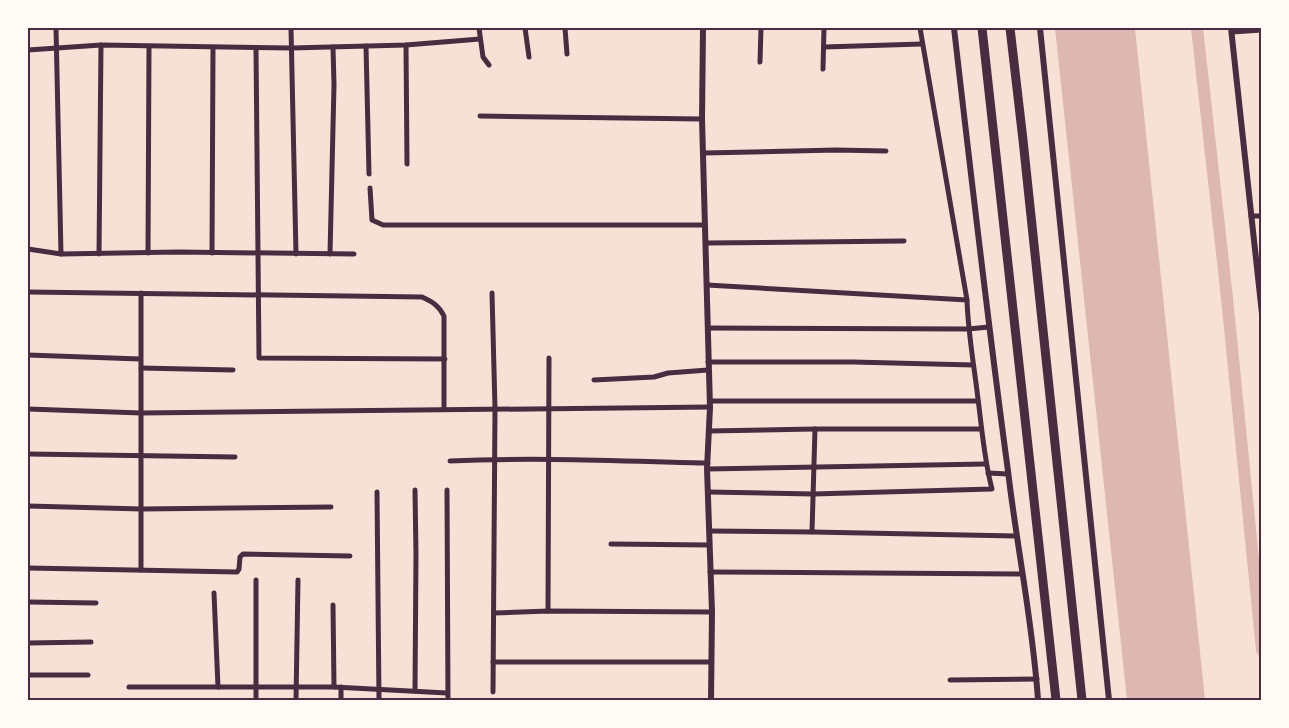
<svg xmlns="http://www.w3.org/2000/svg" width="1289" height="728" font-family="'PT Sans',sans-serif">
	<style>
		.water { fill: #dcb8b0 }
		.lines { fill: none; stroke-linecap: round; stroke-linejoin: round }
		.canal { stroke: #dcb8b0; stroke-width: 12 }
		.minor { stroke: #4a2c40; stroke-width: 5 }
		.tertiary { stroke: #4a2c40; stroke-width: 6 }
		.trunk { stroke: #4a2c40; stroke-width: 9 }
		.neatline { fill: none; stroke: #4a2c40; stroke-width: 2 }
	</style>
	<rect width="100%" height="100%" fill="#f7e1d7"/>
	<path class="water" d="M1055,28H1135L1205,700H1127Z"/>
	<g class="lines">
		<path class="canal" d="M1197,28L1227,298L1262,650"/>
		<g class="minor">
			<path d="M56,28L61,254"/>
			<path d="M291,28L296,254"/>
			<path d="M479,28L483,57L489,65"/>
			<path d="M525,28L529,57"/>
			<path d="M565,28L567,54"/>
			<path d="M1232,32L1262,30"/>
			<path d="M406,45L407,164"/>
			<path d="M366,46L369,174"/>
			<path d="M824,47L922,44"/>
			<path d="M256,48L259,358L445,359"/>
			<path d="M28,50L101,45L292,48L406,45L480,39"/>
			<path d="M760,62L761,28"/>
			<path d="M823,69L824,28"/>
			<path d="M480,116L702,119"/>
			<path d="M704,153L836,150L886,151"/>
			<path d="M370,188L372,220L383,225H705"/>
			<path d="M1251,216H1262"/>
			<path d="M706,243L904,241"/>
			<path d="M28,249L61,254L178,252L354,254"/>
			<path d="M148,253L149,47"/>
			<path d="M212,253L213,48"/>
			<path d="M99,254L101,45"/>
			<path d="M330,254L334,85L333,47"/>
			<path d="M707,285L967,300"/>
			<path d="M28,292L422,297C433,302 439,306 444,316V409"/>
			<path d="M141,293V570"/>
			<path d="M492,293L495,408L493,692"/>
			<path d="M708,328L968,329L989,327"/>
			<path d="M28,355L140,359"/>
			<path d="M708,362H853L973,365"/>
			<path d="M141,368L233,370"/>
			<path d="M594,380L654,377L668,373L708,370"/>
			<path d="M710,401H978"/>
			<path d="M28,409L141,413L710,407"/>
			<path d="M709,431L815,429H980"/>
			<path d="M28,454L235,457"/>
			<path d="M450,461C536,457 622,461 708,463"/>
			<path d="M707,469L985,464"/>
			<path d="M988,473L1008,474"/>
			<path d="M447,490L448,700"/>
			<path d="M377,492L379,700"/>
			<path d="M708,492L813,494L992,489C984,459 982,429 978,399C974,365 968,333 967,300L920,28"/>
			<path d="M28,506L142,509L331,507"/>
			<path d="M709,531L812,532L1016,536"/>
			<path d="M812,532L815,429"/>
			<path d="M611,544L709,545"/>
			<path d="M28,568L237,572L239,569L240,557L243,554L350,556"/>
			<path d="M710,572L1022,574"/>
			<path d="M256,580V700"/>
			<path d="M214,593L218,687"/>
			<path d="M28,602L96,603"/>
			<path d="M333,605L334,687"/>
			<path d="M548,611L549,358"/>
			<path d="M494,613L548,611L712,612"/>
			<path d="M28,643L91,642"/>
			<path d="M493,662H711"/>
			<path d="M28,675H88"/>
			<path d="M950,680L1037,679"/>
			<path d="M129,687H334L447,693"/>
			<path d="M415,691L416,554L415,490"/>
			<path d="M296,700L298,580"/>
			<path d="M341,700V687"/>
		</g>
		<g class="tertiary">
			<path d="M703,28L702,119L710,407L707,469L712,612L711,700"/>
			<path d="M954,28C971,176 988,324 1008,471C1017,548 1033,624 1038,700"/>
			<path d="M1040,28L1109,700"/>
			<path d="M1231,28L1262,314"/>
		</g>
		<g class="trunk">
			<path d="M982,28L1056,700"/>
			<path d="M1010,28L1023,140L1082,700"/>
		</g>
	</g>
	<rect width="1289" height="728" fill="none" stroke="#fffaf5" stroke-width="58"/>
	<rect x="29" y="29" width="1231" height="670" class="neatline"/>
</svg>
